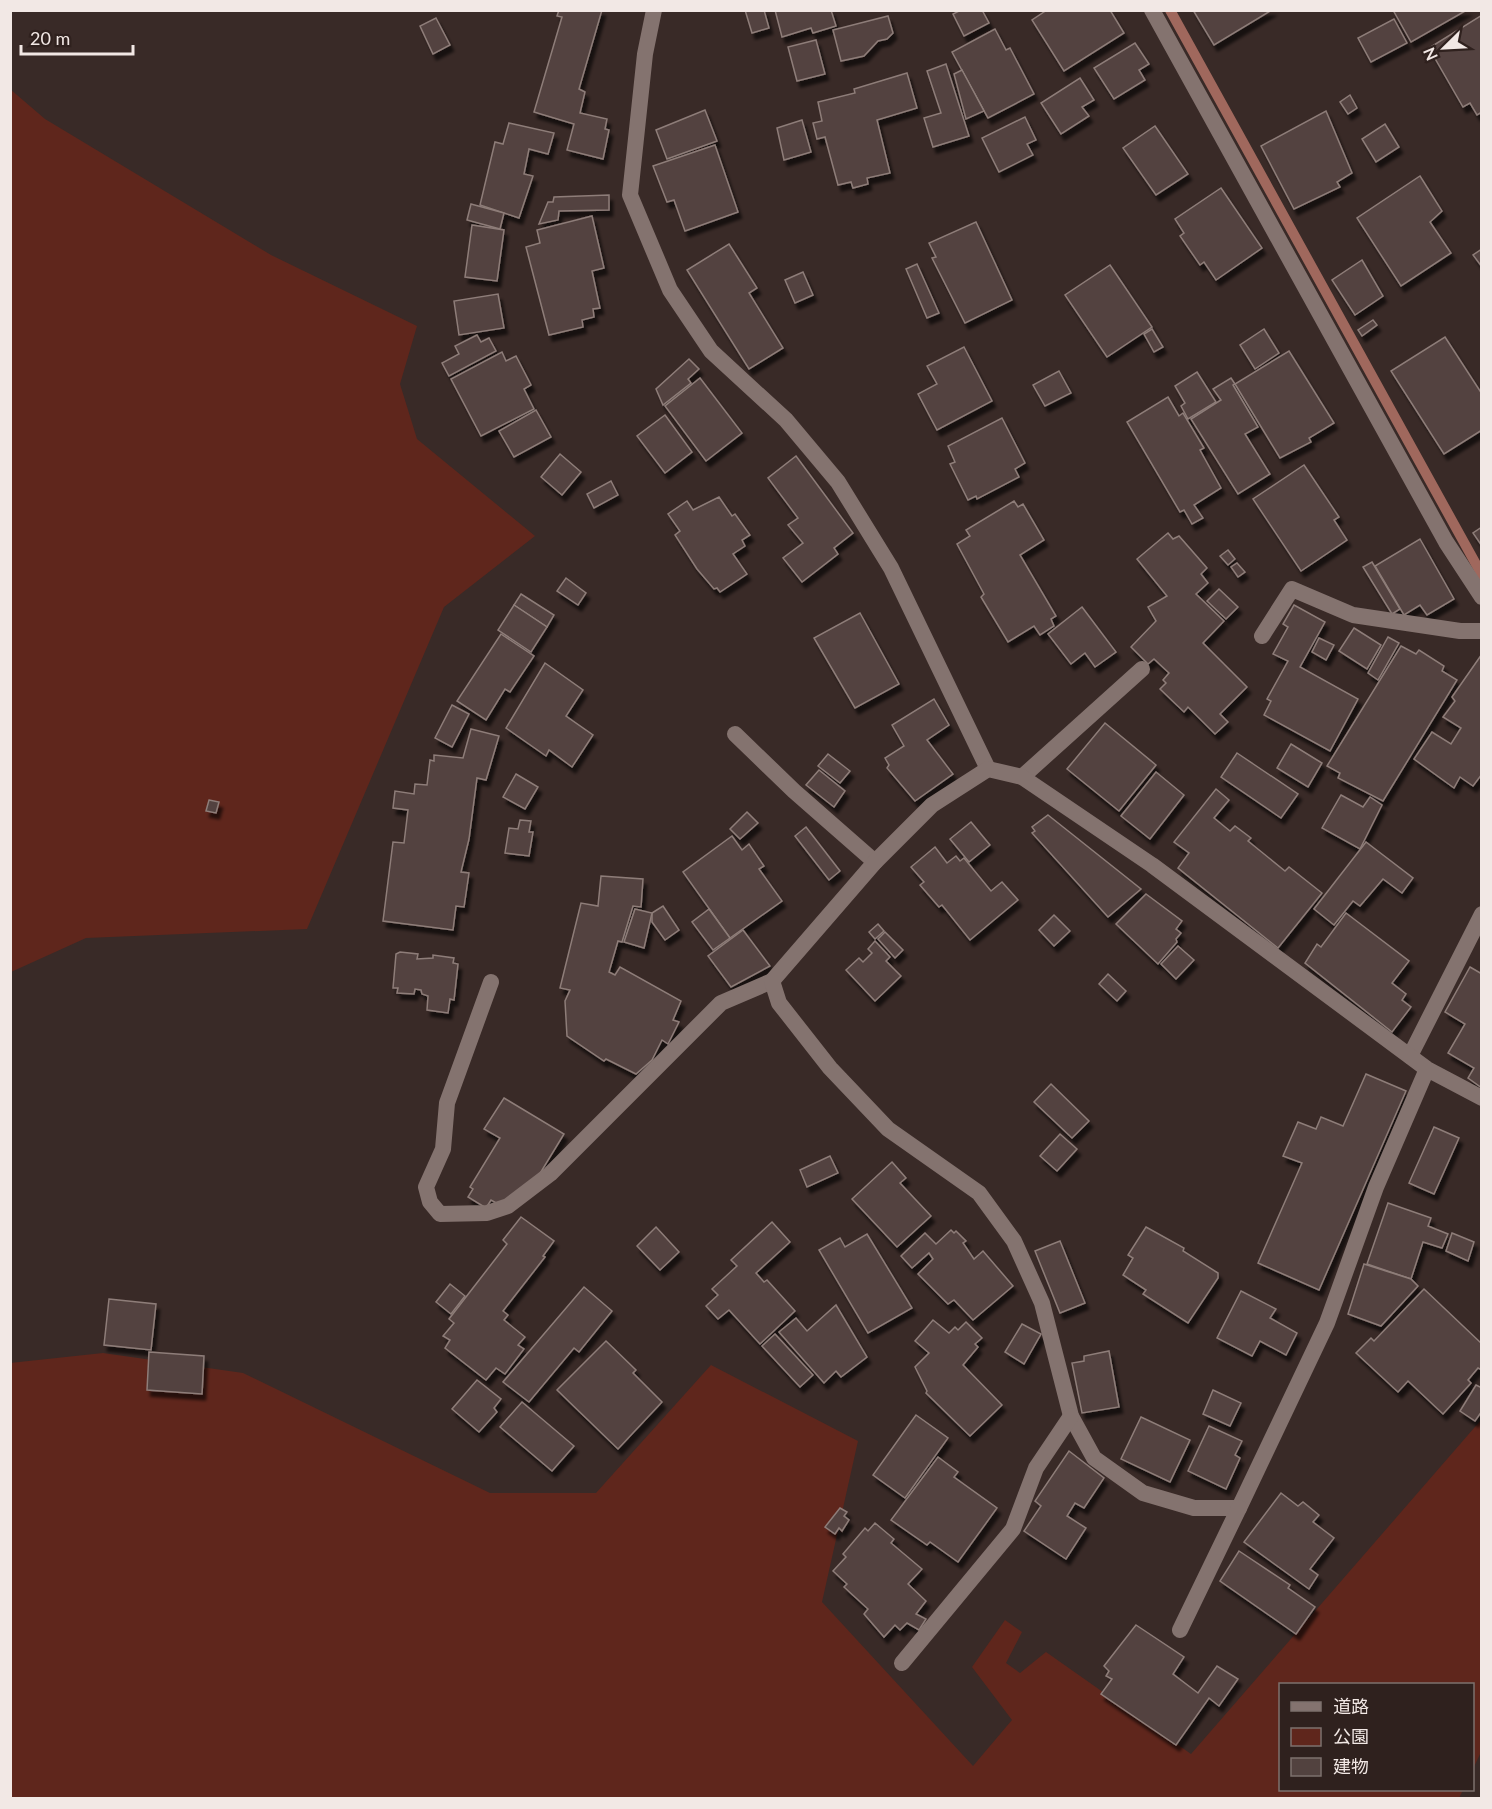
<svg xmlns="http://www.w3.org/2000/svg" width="1492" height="1809" font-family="Lato,'Noto Sans JP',sans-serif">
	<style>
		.green { fill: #5f261c }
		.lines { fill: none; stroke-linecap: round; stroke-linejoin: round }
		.stream { stroke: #a0685d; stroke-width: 10 }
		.building { fill: #52423f; stroke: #8e7d79; stroke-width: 1.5; filter: url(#shadow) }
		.minor { stroke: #84736f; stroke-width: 16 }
	</style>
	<defs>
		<filter id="shadow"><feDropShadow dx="3.5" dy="6" stdDeviation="1.5" flood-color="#0009"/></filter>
	</defs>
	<rect width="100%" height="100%" fill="#392a27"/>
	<g class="green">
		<path d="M10,89L45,119L271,255L417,326L400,384L417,439L535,536L444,607L307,929L86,938L11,972Z"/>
		<path d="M103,1353L243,1373L490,1493H596L711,1365L858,1441L822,1602L973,1766L1012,1720L972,1667L1005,1620L1022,1632L1006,1663L1020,1673L1046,1652L1191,1754L1481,1420V1752L1473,1769L1472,1684H1280V1790H1463L1459,1798H11L10,1363Z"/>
	</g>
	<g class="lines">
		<path class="stream" d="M1170,10L1482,575"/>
	</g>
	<g class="building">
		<path d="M559,10H602L579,89L585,92L580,113L607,119L605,129L609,130L603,159L567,150L574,124L534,112L562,17L557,16Z"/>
		<path d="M745,10H764L769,28L752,33Z"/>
		<path d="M775,10H831L836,26L813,33L811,28L782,37Z"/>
		<path d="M961,10H982L989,23L964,36L953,14Z"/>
		<path d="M1047,10H1110L1124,33L1064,71L1032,20Z"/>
		<path d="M1193,10H1272L1214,45Z"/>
		<path d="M1393,10H1467L1411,42Z"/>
		<path d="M1482,15V112L1477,115L1470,103L1463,107L1429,48Z"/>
		<path d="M888,16L893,33L887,39L878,41L864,56L841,61L833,30Z"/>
		<path d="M436,18L450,45L433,54L420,26Z"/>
		<path d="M1394,19L1407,43L1371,62L1358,38Z"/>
		<path d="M995,29L1006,50L1010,48L1034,94L988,118L952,52Z"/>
		<path d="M816,40L825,74L797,81L788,47Z"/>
		<path d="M1135,43L1149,64L1139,70L1145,80L1114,99L1094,68Z"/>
		<path d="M946,64L969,136L933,147L924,118L941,113L927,71Z"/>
		<path d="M962,70L984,111L966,119L954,74Z"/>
		<path d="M907,73L917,108L877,120L890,173L867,178L868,184L853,188L851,182L838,185L825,137L817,139L813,123L822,121L818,102L855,93L854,89Z"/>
		<path d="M1080,78L1094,100L1082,107L1089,116L1061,134L1041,103Z"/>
		<path d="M1350,95L1357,108L1348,114L1340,102Z"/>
		<path d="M705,110L717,141L667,159L656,130Z"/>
		<path d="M1326,111L1352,173L1337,182L1340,187L1294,209L1261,146Z"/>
		<path d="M1025,117L1036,140L1027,144L1033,155L999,172L982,138Z"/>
		<path d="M802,120L811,152L784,160L777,128Z"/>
		<path d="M509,123L554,133L548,154L529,149L524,174L533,176L519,218L480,205L495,142L503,144Z"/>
		<path d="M1385,124L1399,147L1376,162L1362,139Z"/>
		<path d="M1155,126L1188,174L1156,195L1123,148Z"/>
		<path d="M715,145L738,212L685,231L674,200L667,202L653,166Z"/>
		<path d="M1420,176L1442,211L1430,222L1451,253L1401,286L1357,218Z"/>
		<path d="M1221,188L1262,248L1216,280L1204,262L1200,265L1180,236L1184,233L1175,219Z"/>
		<path d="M609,195V210L559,211L558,220L539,224L548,202H553L554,197Z"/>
		<path d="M471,204L504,213L500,229L467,220Z"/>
		<path d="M592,216L604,268L592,271L600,308L593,309L594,317L582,320L583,327L549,335L526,247L540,243L537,230Z"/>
		<path d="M976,222L1012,300L965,323L932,258L936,257L929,243Z"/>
		<path d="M472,225L504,230L497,281L465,277Z"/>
		<path d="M729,244L757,288L749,293L783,348L749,369L687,270Z"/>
		<path d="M1482,249V267L1473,255Z"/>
		<path d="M1362,260L1383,296L1355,315L1332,280Z"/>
		<path d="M917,264L939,313L927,318L906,269Z"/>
		<path d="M1110,265L1152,327L1107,357L1065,295Z"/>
		<path d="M803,272L813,295L795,303L785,280Z"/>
		<path d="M498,294L504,328L459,335L454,301Z"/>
		<path d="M1373,320L1377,325L1362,336L1358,330Z"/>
		<path d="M1152,329L1163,347L1154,352L1144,334Z"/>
		<path d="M1264,329L1279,353L1255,369L1240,345Z"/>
		<path d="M477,335L481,342L489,338L496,351L449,376L442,363L459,354L455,346Z"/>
		<path d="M1445,337L1482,394V430L1444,454L1391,371Z"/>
		<path d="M964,347L992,401L937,430L918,394L937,384L927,366Z"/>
		<path d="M1289,351L1334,423L1309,438L1311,442L1280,458L1235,384Z"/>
		<path d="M502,352L506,361L516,356L531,385L524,389L534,409L481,436L451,379Z"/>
		<path d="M689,359L699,369L688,379L691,383L663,405L656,389Z"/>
		<path d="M1059,371L1071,393L1045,406L1033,385Z"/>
		<path d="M1197,372L1216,402L1188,419L1181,406L1185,403L1175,386Z"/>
		<path d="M700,378L742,433L706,461L665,406Z"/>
		<path d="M1231,378L1235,384L1233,385L1258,427L1245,434L1270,474L1238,494L1191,419L1221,400L1213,389Z"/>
		<path d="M1168,397L1179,416L1183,413L1204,448L1200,450L1221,488L1194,505L1203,518L1192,524L1184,510L1180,512L1127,422Z"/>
		<path d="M536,410L551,437L514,457L499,431Z"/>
		<path d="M665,415L692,452L665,473L637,436Z"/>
		<path d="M1002,418L1025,463L1015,469L1019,477L977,499L976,496L968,500L950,464L955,462L948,446Z"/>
		<path d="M560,454L581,472L562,495L541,477Z"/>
		<path d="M796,456L853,533L834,548L838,554L802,582L783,558L803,543L788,525L798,518L768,478Z"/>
		<path d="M1304,465L1339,517L1334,520L1347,540L1301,571L1253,499Z"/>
		<path d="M611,481L618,495L594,508L587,494Z"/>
		<path d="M719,497L732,516L735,514L750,535L742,540L745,546L733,554L747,574L720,592L717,588L714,589L697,569L675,535L680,531L668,514L687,501L693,510Z"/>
		<path d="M1014,501L1018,507L1023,504L1044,540L1020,555L1056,616L1051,619L1054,626L1040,635L1034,626L1008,642L981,597L984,594L957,544L970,536L966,530Z"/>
		<path d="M1482,527V546L1473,533Z"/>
		<path d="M1168,533L1173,539L1179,536L1207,568L1201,574L1208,583L1196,594L1224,621L1203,643L1247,687L1220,714L1228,722L1215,734L1188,707L1184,712L1160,689L1166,683L1163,680L1169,673L1154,659L1148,664L1131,647L1156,621L1148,607L1167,596L1137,559Z"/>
		<path d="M1420,539L1454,599L1427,615L1420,605L1404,615L1375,566Z"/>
		<path d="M1228,550L1235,559L1228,565L1220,556Z"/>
		<path d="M1372,562L1400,609L1392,614L1363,567Z"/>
		<path d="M1237,563L1245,572L1238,577L1231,567Z"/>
		<path d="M566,578L586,593L578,605L557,591Z"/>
		<path d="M1219,589L1238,607L1226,619L1207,601Z"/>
		<path d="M521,594L554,615L547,627L514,605Z"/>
		<path d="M514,605L547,627L531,652L498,630Z"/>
		<path d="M1294,605L1325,622L1300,667L1358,699L1330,751L1264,715L1271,701L1267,699L1288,661L1273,654L1288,627L1283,624Z"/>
		<path d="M1082,607L1116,652L1095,667L1085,653L1071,664L1048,634Z"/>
		<path d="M860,613L899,684L855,708L814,638Z"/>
		<path d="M1354,628L1381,645L1367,669L1339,651Z"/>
		<path d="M501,634L534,656L510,692L505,689L486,720L457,701Z"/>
		<path d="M1388,637L1399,643L1378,680L1368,673Z"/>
		<path d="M1319,638L1334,645L1326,660L1312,652Z"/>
		<path d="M1401,646L1416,654L1419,650L1444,666L1442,671L1457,680L1383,801L1338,778L1340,773L1327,766Z"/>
		<path d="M1482,654V774L1473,786L1460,777L1454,788L1414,759L1432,732L1451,744L1461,728L1443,717L1455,701L1452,697Z"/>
		<path d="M545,663L583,690L566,716L593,735L572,767L549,750L546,756L506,728Z"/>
		<path d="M934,699L949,725L927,740L953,774L915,801L887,768L889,765L885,758L904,746L892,725Z"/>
		<path d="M452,705L469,714L452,747L435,738Z"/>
		<path d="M1105,723L1156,765L1119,811L1067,769Z"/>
		<path d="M471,729L499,736L486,780L477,778L469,839L461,872L469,873L464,907L456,906L453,930L383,921L393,842L404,843L408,810L393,808L395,791L414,794L415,784L427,785L430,760L434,761V755L463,758Z"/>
		<path d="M1291,744L1322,763L1308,787L1277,768Z"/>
		<path d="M1237,753L1298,794L1281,818L1221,777Z"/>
		<path d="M828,754L850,771L840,783L818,766Z"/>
		<path d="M819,770L845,791L834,807L806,785Z"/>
		<path d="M1156,772L1184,795L1150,839L1121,816Z"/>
		<path d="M516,774L538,787L525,809L503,797Z"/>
		<path d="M1216,789L1229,800L1214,818L1230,831L1235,826L1251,838L1248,841L1285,871L1289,867L1322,893L1278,948L1178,868L1189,853L1174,842Z"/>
		<path d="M1341,795L1363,807L1370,797L1382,805L1360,849L1322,828Z"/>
		<path d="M209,800L219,802L216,813L206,811Z"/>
		<path d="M747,812L758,823L740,839L730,829Z"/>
		<path d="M1048,815L1141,889L1108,917L1032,833L1035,831L1032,827Z"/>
		<path d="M520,820L531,821L529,832H533L529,856L505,853L509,828L518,829Z"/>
		<path d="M971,822L990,845L969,862L950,839Z"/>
		<path d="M806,827L840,871L829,880L795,836Z"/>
		<path d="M732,836L742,850L749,844L764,866L759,869L782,901L730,938L683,872Z"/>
		<path d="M1366,842L1413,878L1402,893L1383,879L1360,906L1353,901L1334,925L1314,909Z"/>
		<path d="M935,847L947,863L956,856L960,861L964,858L991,891L1002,882L1018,900L970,940L942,905L939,907L920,885L924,882L911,867Z"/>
		<path d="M601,876L643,879L641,907L633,906L622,942L618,941L609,972L615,975L620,967L681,1001L673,1020L679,1022L668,1044L662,1040L652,1060L636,1074L606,1059L604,1061L567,1036L565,1001L570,990L560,988L581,903L598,906Z"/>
		<path d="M1146,894L1182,921L1176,929L1181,933L1176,939L1177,942L1158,964L1116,924Z"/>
		<path d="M663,906L679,930L665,940L652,922V913Z"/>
		<path d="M635,909L652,913L644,948L624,942Z"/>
		<path d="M709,909L730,938L713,950L692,922Z"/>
		<path d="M1346,913L1409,961L1392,983L1406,994L1402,1000L1411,1007L1392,1032L1305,963L1317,944L1321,947Z"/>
		<path d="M1054,915L1070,931L1054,946L1039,930Z"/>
		<path d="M878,924L884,931L875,939L869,932Z"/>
		<path d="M743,930L770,966L731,987L708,956Z"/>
		<path d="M885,932L903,950L895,958L878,939Z"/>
		<path d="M875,941L890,957L886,961L901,976L875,1001L846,970L859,958L863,962L872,953L868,949Z"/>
		<path d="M1178,946L1194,960L1176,979L1161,964Z"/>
		<path d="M400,952L418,954L417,959L433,958V955L454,958L453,963L458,964L454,1000L450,999L448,1013L427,1010L428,996L422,994L421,990L415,989L414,994L397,993L398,988H393L396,954Z"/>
		<path d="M1470,967L1482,974V1088L1468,1078L1474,1068L1448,1053L1465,1024L1445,1012Z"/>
		<path d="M1108,974L1126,991L1117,1001L1099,984Z"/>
		<path d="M1366,1074L1406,1091L1319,1290L1258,1263L1302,1163L1283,1156L1298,1122L1316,1129L1321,1117L1343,1126Z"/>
		<path d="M1051,1084L1089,1121L1072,1138L1034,1102Z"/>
		<path d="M504,1098L564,1134L533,1185L498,1204L491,1200L486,1208L468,1197L473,1189L470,1187L500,1138L484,1129Z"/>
		<path d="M1434,1127L1459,1138L1434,1194L1409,1183Z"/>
		<path d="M1060,1134L1077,1149L1057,1171L1040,1156Z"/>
		<path d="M830,1156L838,1173L807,1187L800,1170Z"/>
		<path d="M892,1162L906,1178L900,1183L931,1216L897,1247L852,1199Z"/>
		<path d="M1388,1203L1431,1218L1428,1226L1448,1234L1442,1248L1423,1242L1411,1279L1367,1264Z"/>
		<path d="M521,1217L554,1241L543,1256L545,1257L503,1311L508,1315L504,1320L525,1337L518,1345L524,1349L505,1374L496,1368L486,1380L445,1348L450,1340L443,1336L454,1323L449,1319L507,1244L503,1240Z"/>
		<path d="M772,1222L790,1242L756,1273L764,1282L767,1280L795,1311L760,1344L729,1310L718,1319L706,1306L718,1295L712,1289L737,1266L731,1260Z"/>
		<path d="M656,1227L679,1252L660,1270L637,1246Z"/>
		<path d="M1146,1227L1184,1248L1183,1251L1218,1273V1278L1188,1323L1143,1294L1146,1290L1123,1275L1133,1258L1128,1255Z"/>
		<path d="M951,1230L954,1233L956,1231L966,1241L963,1243L974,1259L983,1251L1013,1286L973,1320L954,1300L948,1304L918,1274L933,1259L929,1253L912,1268L901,1256L925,1233L936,1244Z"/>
		<path d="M1452,1233L1474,1242L1468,1261L1446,1251Z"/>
		<path d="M867,1234L912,1308L868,1333L819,1250L840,1238L845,1247Z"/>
		<path d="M1060,1241L1085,1303L1060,1313L1035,1251Z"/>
		<path d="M1364,1264L1411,1279L1418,1286L1381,1326L1348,1314Z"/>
		<path d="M450,1284L465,1296L451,1314L436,1302Z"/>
		<path d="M584,1287L612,1311L579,1352L574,1348L529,1402L503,1382Z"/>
		<path d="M1424,1289L1482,1344V1370L1478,1368L1468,1380L1471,1383L1443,1414L1408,1381L1398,1392L1356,1353L1371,1338L1374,1341Z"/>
		<path d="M1241,1291L1276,1309L1270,1318L1297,1333L1286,1355L1260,1341L1252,1356L1217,1338Z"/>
		<path d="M109,1299L156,1304L151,1350L104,1345Z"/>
		<path d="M836,1305L867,1357L841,1377L836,1371L824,1383L779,1332L796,1318L807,1331Z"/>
		<path d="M933,1320L949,1333L955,1327L958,1330L966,1322L982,1338L975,1344L978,1347L963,1365L1002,1405L970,1436L926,1393L927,1391L915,1367L929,1353L915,1341Z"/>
		<path d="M1022,1324L1041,1334L1024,1364L1005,1352Z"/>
		<path d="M775,1334L813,1375L800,1387L762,1346Z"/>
		<path d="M606,1341L636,1370L633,1373L662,1402L618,1449L557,1390Z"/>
		<path d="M1109,1351L1119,1407L1082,1413L1072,1363L1084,1361V1356Z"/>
		<path d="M149,1352L204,1356L202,1394L147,1390Z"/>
		<path d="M477,1380L501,1399L494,1408L497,1412L479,1432L452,1409Z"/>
		<path d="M1476,1385L1482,1388V1411L1475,1421L1460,1411Z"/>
		<path d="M1213,1390L1241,1403L1230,1426L1203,1414Z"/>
		<path d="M522,1402L574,1446L552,1471L500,1427Z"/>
		<path d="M916,1415L948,1438L905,1498L873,1475Z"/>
		<path d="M1141,1417L1190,1440L1170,1482L1121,1459Z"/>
		<path d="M1209,1426L1242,1441L1235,1455L1240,1458L1226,1489L1188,1471Z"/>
		<path d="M1069,1451L1104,1478L1084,1508L1075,1503L1067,1516L1086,1528L1066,1559L1024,1531L1041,1506L1035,1501Z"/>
		<path d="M938,1457L958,1472L954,1477L997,1508L958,1562L930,1542L927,1545L891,1520Z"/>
		<path d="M1281,1493L1298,1506L1303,1502L1319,1515L1313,1522L1334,1538L1310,1569L1318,1575L1309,1589L1244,1542Z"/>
		<path d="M840,1508L847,1512L844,1516L849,1520L842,1531L839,1528L835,1534L825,1527Z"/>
		<path d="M875,1523L894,1539L891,1543L922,1569L908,1584L926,1601L916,1614L926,1619L919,1630L907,1623L900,1630L895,1625L884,1637L864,1614L868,1609L844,1587L847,1584L833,1571L846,1557L843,1554L865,1528L868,1531Z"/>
		<path d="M1239,1551L1290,1585L1288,1588L1315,1607L1296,1634L1220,1581Z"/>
		<path d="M1136,1625L1184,1657L1173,1674L1198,1693L1217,1666L1238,1679L1219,1706L1209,1698L1176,1745L1101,1694L1112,1679L1106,1676L1109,1671L1104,1666Z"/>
	</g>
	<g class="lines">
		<g class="minor">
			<path d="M654,10L645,54L630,195L670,290L711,351L786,420L838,482L891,568L988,769"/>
			<path d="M1152,10L1446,542L1482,597"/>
			<path d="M1262,636L1292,589L1353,615L1460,631H1482"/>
			<path d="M735,734L794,791L875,862"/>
			<path d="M1022,777L1142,669"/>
			<path d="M491,982L447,1103L443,1149L426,1187L430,1202L440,1214L487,1213L508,1206L550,1174L721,1003L772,981"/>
			<path d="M1410,1056L1482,914"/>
			<path d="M1427,1069L1376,1187L1327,1323L1239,1508H1194L1143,1493L1094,1458L1071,1416L1042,1303L1014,1241L979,1193L888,1129L830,1068L779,1003L772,981L875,862L932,805L988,769L1022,777L1152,865L1427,1069L1482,1098"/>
			<path d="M1180,1630L1239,1508"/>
			<path d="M902,1663L1013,1529L1036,1468L1071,1416"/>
		</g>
	</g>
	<rect width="1492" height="1809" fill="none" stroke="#f2e8e5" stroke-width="24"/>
	<rect x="1279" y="1683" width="195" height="108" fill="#2f211e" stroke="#7d716e" stroke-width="1.5"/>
	<rect x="1291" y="1702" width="30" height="9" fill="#84736f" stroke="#7d716e" stroke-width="1.5"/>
	<text x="1333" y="1713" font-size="18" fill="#f2e8e5">道路</text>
	<rect x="1291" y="1728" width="30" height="18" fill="#5f261c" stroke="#7d716e" stroke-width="1.5"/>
	<text x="1333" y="1743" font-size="18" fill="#f2e8e5">公園</text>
	<rect x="1291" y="1758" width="30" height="18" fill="#52423f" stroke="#7d716e" stroke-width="1.5"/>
	<text x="1333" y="1773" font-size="18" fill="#f2e8e5">建物</text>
	<g transform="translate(1444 48) rotate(246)" stroke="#2f211e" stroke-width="4.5" paint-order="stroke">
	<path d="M0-4.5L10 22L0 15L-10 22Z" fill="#f2e8e5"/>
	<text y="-9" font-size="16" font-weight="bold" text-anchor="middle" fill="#f2e8e5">N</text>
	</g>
	<path d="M21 45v9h112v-9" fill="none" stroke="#f2e8e5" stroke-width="3"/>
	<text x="30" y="45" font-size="18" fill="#f2e8e5" stroke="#2f211e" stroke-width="4.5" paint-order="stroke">20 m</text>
</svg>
